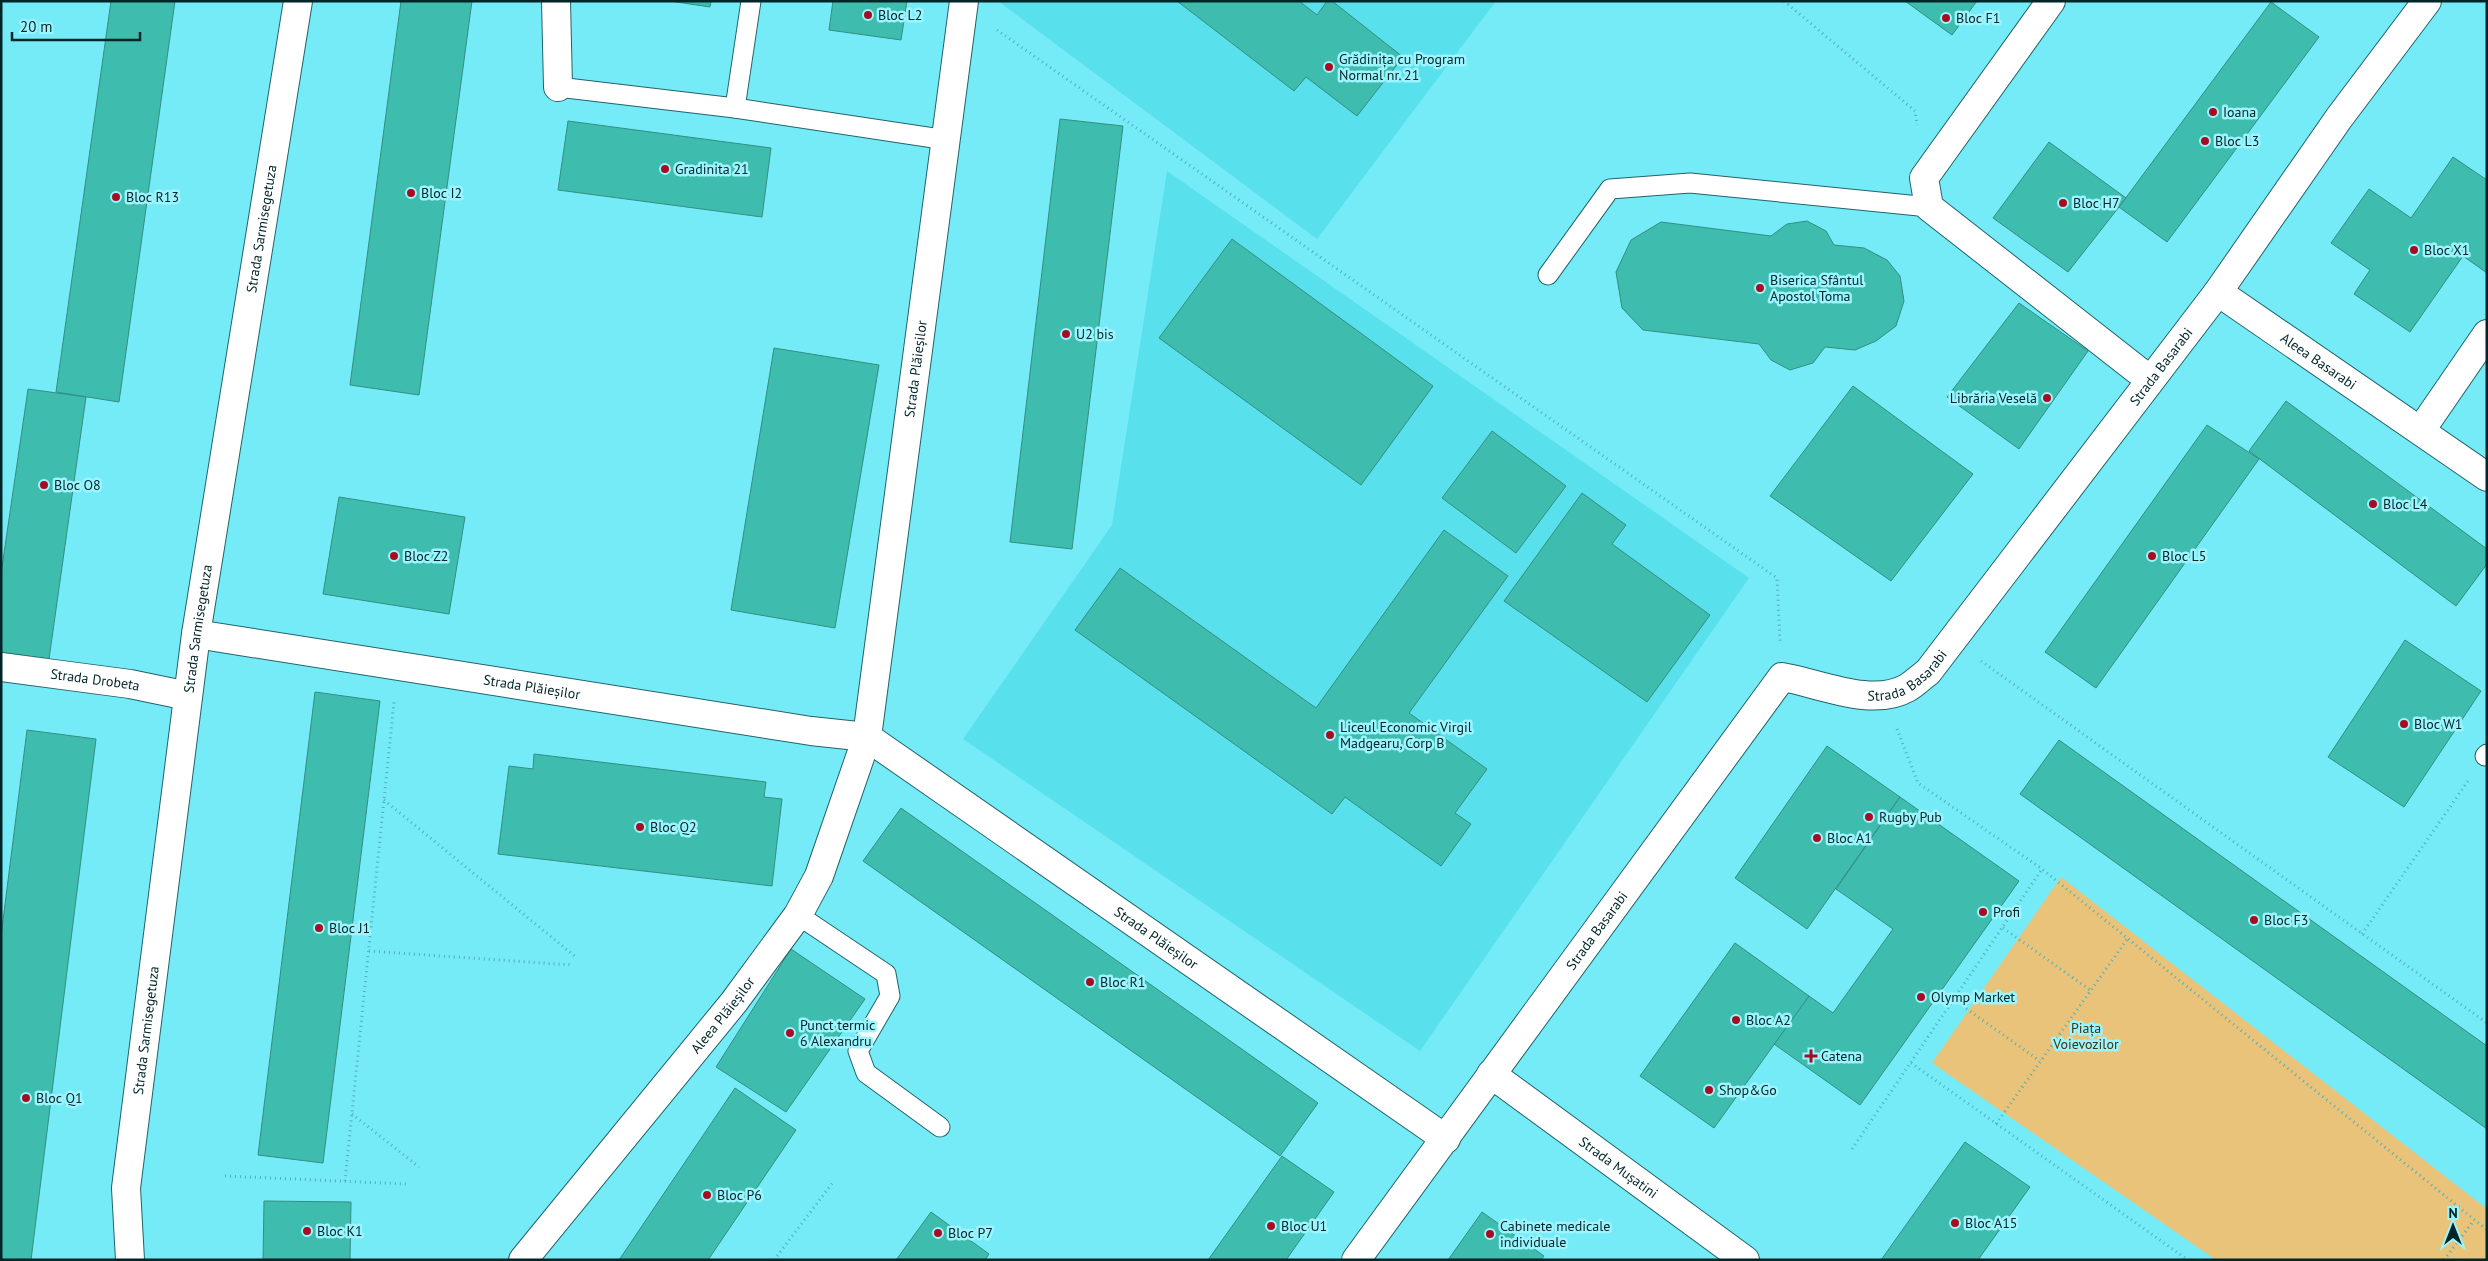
<svg xmlns="http://www.w3.org/2000/svg" width="2488" height="1261" font-family="'PT Sans',sans-serif">
	<style>
		.built { fill: #58e0ed }
		.green { fill: #e9c379 }
		.building { fill: #3ebcad; stroke: #348e83 }
		.lines { fill: none; stroke-linecap: round; stroke-linejoin: round }
		.service-casing { stroke: #226369; stroke-width: 21 }
		.minor-casing { stroke: #226369; stroke-width: 30 }
		.tertiary-casing { stroke: #226369; stroke-width: 30 }
		.path { stroke: #51afb8; stroke-width: 3; stroke-dasharray: 1 4; stroke-linecap: butt }
		.service { stroke: #fff; stroke-width: 19 }
		.minor { stroke: #fff; stroke-width: 28 }
		.tertiary { stroke: #fff; stroke-width: 28 }
		.poi-dot { fill: #a60d20; stroke: #9cf5fe; stroke-width: 2 }
		.labels { text-anchor: middle; dominant-baseline: central; stroke-width: 5; stroke-linejoin: round; paint-order: stroke }
		.poi-label { font-size: 14px; fill: #002528; stroke: #9cf5fe; text-anchor: start }
		.street-label { font-size: 14px; fill: #002528; stroke: #9cf5fe }
		.park-label { font-size: 14px; fill: #443410; stroke: #9cf5fe }
	</style>
	<rect width="100%" height="100%" fill="#75ebf7"/>
	<g class="built">
		<path d="M998,1H1496L1317,239Z"/>
		<path d="M1167,171L1749,578L1420,1051L963,739L1112,525Z"/>
	</g>
	<path class="green" d="M2061,877L2487,1209V1260H2216L1932,1063Z"/>
	<g class="building">
		<path d="M111,1H175L119,402L56,392Z"/>
		<path d="M401,1H472L419,395L350,385Z"/>
		<path d="M670,1H711L710,7Z"/>
		<path d="M833,1H907L901,40L829,30Z"/>
		<path d="M1177,1H1299L1317,15L1327,1H1332L1403,57L1357,116L1306,77L1294,91Z"/>
		<path d="M1905,1H1977L1952,35Z"/>
		<path d="M2271,2L2319,37L2167,242L2119,207Z"/>
		<path d="M1060,119L1123,126L1072,549L1010,542Z"/>
		<path d="M568,121L771,148L762,217L558,190Z"/>
		<path d="M2049,142L2126,198L2068,272L1993,218Z"/>
		<path d="M2453,157L2487,180V273L2463,256L2410,332L2354,294L2370,270L2331,243L2369,189L2411,218Z"/>
		<path d="M1807,221L1826,231L1834,245L1864,248L1887,260L1900,276L1904,301L1896,326L1876,341L1855,350L1825,347L1813,363L1790,370L1771,360L1759,344L1643,330L1622,308L1616,272L1631,240L1661,222L1771,236L1787,224Z"/>
		<path d="M1232,239L1433,386L1361,485L1159,338Z"/>
		<path d="M2019,303L2088,351L2019,449L1947,397Z"/>
		<path d="M774,348L879,365L835,628L731,610Z"/>
		<path d="M1853,386L1973,474L1891,581L1770,496Z"/>
		<path d="M28,389L86,397L49,659L1,652V574Z"/>
		<path d="M2286,401L2487,549V564L2456,606L2249,451Z"/>
		<path d="M2207,425L2259,459L2096,688L2045,652Z"/>
		<path d="M1492,431L1566,486L1516,553L1442,498Z"/>
		<path d="M1582,493L1626,525L1612,544L1710,615L1647,702L1504,601Z"/>
		<path d="M339,497L465,517L449,614L323,594Z"/>
		<path d="M1444,530L1508,576L1409,713L1487,769L1455,813L1471,824L1441,866L1345,797L1332,814L1075,630L1120,568L1316,708Z"/>
		<path d="M2405,640L2481,691L2404,807L2328,757Z"/>
		<path d="M315,692L380,701L323,1163L258,1155Z"/>
		<path d="M27,730L96,739L31,1260H1V936Z"/>
		<path d="M2059,740L2487,1046V1129L2020,794Z"/>
		<path d="M1827,746L1900,797L1807,929L1735,878Z"/>
		<path d="M534,754L766,782L764,797L782,799L772,886L498,854L509,766L533,769Z"/>
		<path d="M1900,797L2019,881L1860,1105L1774,1044L1809,996L1833,1013L1893,929L1836,889Z"/>
		<path d="M901,808L1318,1103L1280,1156L863,861Z"/>
		<path d="M1735,943L1809,996L1714,1128L1640,1076Z"/>
		<path d="M791,949L865,999L786,1112L716,1067Z"/>
		<path d="M735,1088L796,1130L708,1260H619Z"/>
		<path d="M1965,1142L2030,1187L1978,1260H1881Z"/>
		<path d="M1282,1156L1334,1192L1286,1260H1208Z"/>
		<path d="M264,1201L351,1202L350,1260H263Z"/>
		<path d="M931,1212L989,1254L985,1260H896Z"/>
		<path d="M1482,1212L1544,1256L1541,1260H1448Z"/>
	</g>
	<g class="lines">
		<defs>
			<g id="service">
				<path d="M751,1L735,108L947,140"/>
				<path d="M558,87L735,108"/>
				<path d="M1548,275L1610,189L1690,183L1929,207"/>
				<path d="M2485,756L2487,754"/>
				<path d="M798,915L886,974L890,996L858,1051L866,1073L940,1127"/>
			</g>
			<g id="minor">
				<path d="M556,1L558,87"/>
				<path d="M2051,1L1924,178L1929,207L2150,380"/>
				<path id="s1" d="M2218,292L2487,477"/>
				<path d="M2421,430L2487,334"/>
				<path id="s2" d="M196,634L811,731L867,737L1446,1139"/>
				<path id="s3" d="M1,667L130,684L188,696"/>
				<path id="s4" d="M1491,1074L1745,1260"/>
				<path id="s5" d="M523,1260L734,1002L798,915L819,876L867,737L964,1"/>
				<path id="s6" d="M1356,1260L1782,677C1819,683 1872,708 1907,688C1914,684 1921,677 1928,672L2218,292L2339,118L2427,1"/>
			</g>
			<g id="tertiary">
				<path id="s7" d="M130,1260L126,1188L196,634L298,1"/>
			</g>
		</defs>
		<use href="#service" class="service-casing"/>
		<use href="#minor" class="minor-casing"/>
		<use href="#tertiary" class="tertiary-casing"/>
		<g class="path">
			<path d="M1784,1L1915,111L1917,125"/>
			<path d="M997,30L1777,578L1780,641"/>
			<path d="M1981,661L2487,1023"/>
			<path d="M1897,729L1918,783L2042,869L2487,1230"/>
			<path d="M384,800L577,958"/>
			<path d="M2003,928L2090,990"/>
			<path d="M2362,934L2468,781"/>
			<path d="M369,951L572,965"/>
			<path d="M1954,1000L2040,1061"/>
			<path d="M1911,1063L2188,1260"/>
			<path d="M352,1114L419,1167"/>
			<path d="M1996,1124L2128,938"/>
			<path d="M1852,1149L2042,869"/>
			<path d="M225,1176L406,1184"/>
			<path d="M345,1181L394,702"/>
			<path d="M774,1260L834,1181"/>
			<path d="M2444,1260L2474,1220"/>
		</g>
		<use href="#service" class="service"/>
		<use href="#minor" class="minor"/>
		<use href="#tertiary" class="tertiary"/>
	</g>
	<g class="poi-dot">
		<circle cx="868" cy="15" r="5"/>
		<circle cx="1946" cy="18" r="5"/>
		<circle cx="1329" cy="67" r="5"/>
		<circle cx="2213" cy="112" r="5"/>
		<circle cx="2205" cy="141" r="5"/>
		<circle cx="665" cy="169" r="5"/>
		<circle cx="411" cy="193" r="5"/>
		<circle cx="116" cy="197" r="5"/>
		<circle cx="2063" cy="203" r="5"/>
		<circle cx="2414" cy="250" r="5"/>
		<circle cx="1760" cy="288" r="5"/>
		<circle cx="1066" cy="334" r="5"/>
		<circle cx="2047" cy="398" r="5"/>
		<circle cx="44" cy="485" r="5"/>
		<circle cx="2373" cy="504" r="5"/>
		<circle cx="394" cy="556" r="5"/>
		<circle cx="2152" cy="556" r="5"/>
		<circle cx="2404" cy="724" r="5"/>
		<circle cx="1330" cy="735" r="5"/>
		<circle cx="1869" cy="817" r="5"/>
		<circle cx="640" cy="827" r="5"/>
		<circle cx="1817" cy="838" r="5"/>
		<circle cx="1983" cy="912" r="5"/>
		<circle cx="2254" cy="920" r="5"/>
		<circle cx="319" cy="928" r="5"/>
		<circle cx="1090" cy="982" r="5"/>
		<circle cx="1921" cy="997" r="5"/>
		<circle cx="1736" cy="1020" r="5"/>
		<circle cx="790" cy="1033" r="5"/>
		<path d="M1808.5 1048.5h5v5h5v5h-5v5h-5v-5h-5v-5h5z"/>
		<circle cx="1709" cy="1090" r="5"/>
		<circle cx="26" cy="1098" r="5"/>
		<circle cx="707" cy="1195" r="5"/>
		<circle cx="1955" cy="1223" r="5"/>
		<circle cx="1271" cy="1226" r="5"/>
		<circle cx="307" cy="1231" r="5"/>
		<circle cx="938" cy="1233" r="5"/>
		<circle cx="1490" cy="1234" r="5"/>
	</g>
	<g class="labels">
		<g class="poi-label">
			<text x="878" y="15">Bloc L2</text>
			<text x="1956" y="18">Bloc F1</text>
			<text x="1339" y="59">Grădinița cu Program<tspan x="1339" dy="16">Normal nr. 21</tspan></text>
			<text x="2223" y="112">Ioana</text>
			<text x="2215" y="141">Bloc L3</text>
			<text x="675" y="169">Gradinita 21</text>
			<text x="421" y="193">Bloc I2</text>
			<text x="126" y="197">Bloc R13</text>
			<text x="2073" y="203">Bloc H7</text>
			<text x="2424" y="250">Bloc X1</text>
			<text x="1770" y="280">Biserica Sfântul<tspan x="1770" dy="16">Apostol Toma</tspan></text>
			<text x="1076" y="334">U2 bis</text>
			<text x="2037" y="398" text-anchor="end">Librăria Veselă</text>
			<text x="54" y="485">Bloc O8</text>
			<text x="2383" y="504">Bloc L4</text>
			<text x="404" y="556">Bloc Z2</text>
			<text x="2162" y="556">Bloc L5</text>
			<text x="2414" y="724">Bloc W1</text>
			<text x="1340" y="727">Liceul Economic Virgil<tspan x="1340" dy="16">Madgearu, Corp B</tspan></text>
			<text x="1879" y="817">Rugby Pub</text>
			<text x="650" y="827">Bloc Q2</text>
			<text x="1827" y="838">Bloc A1</text>
			<text x="1993" y="912">Profi</text>
			<text x="2264" y="920">Bloc F3</text>
			<text x="329" y="928">Bloc J1</text>
			<text x="1100" y="982">Bloc R1</text>
			<text x="1931" y="997">Olymp Market</text>
			<text x="1746" y="1020">Bloc A2</text>
			<text x="800" y="1025">Punct termic<tspan x="800" dy="16">6 Alexandru</tspan></text>
			<text x="1821" y="1056">Catena</text>
			<text x="1719" y="1090">Shop&amp;Go</text>
			<text x="36" y="1098">Bloc Q1</text>
			<text x="717" y="1195">Bloc P6</text>
			<text x="1965" y="1223">Bloc A15</text>
			<text x="1281" y="1226">Bloc U1</text>
			<text x="1500" y="1226">Cabinete medicale<tspan x="1500" dy="16">individuale</tspan></text>
			<text x="317" y="1231">Bloc K1</text>
			<text x="948" y="1233">Bloc P7</text>
		</g>
		<g class="street-label">
			<text stroke="none"><textPath href="#s7" startOffset="1041">Strada Sarmisegetuza</textPath></text>
			<text stroke="none"><textPath href="#s1" startOffset="122">Aleea Basarabi</textPath></text>
			<text stroke="none"><textPath href="#s6" startOffset="1261">Strada Basarabi</textPath></text>
			<text stroke="none"><textPath href="#s5" startOffset="1004">Strada Plăieșilor</textPath></text>
			<text stroke="none"><textPath href="#s7" startOffset="636">Strada Sarmisegetuza</textPath></text>
			<text stroke="none"><textPath href="#s6" startOffset="856">Strada Basarabi</textPath></text>
			<text stroke="none"><textPath href="#s3" startOffset="95">Strada Drobeta</textPath></text>
			<text stroke="none"><textPath href="#s2" startOffset="340">Strada Plăieșilor</textPath></text>
			<text stroke="none"><textPath href="#s6" startOffset="408">Strada Basarabi</textPath></text>
			<text stroke="none"><textPath href="#s2" startOffset="1031">Strada Plăieșilor</textPath></text>
			<text stroke="none"><textPath href="#s5" startOffset="316">Aleea Plăieșilor</textPath></text>
			<text stroke="none"><textPath href="#s7" startOffset="231">Strada Sarmisegetuza</textPath></text>
			<text stroke="none"><textPath href="#s4" startOffset="158">Strada Mușatini</textPath></text>
		</g>
		<g class="park-label">
			<text x="2086" y="1028">Piața<tspan x="2086" dy="16">Voievozilor</tspan></text>
		</g>
	</g>
	<rect width="2488" height="1261" fill="none" stroke="#002528" stroke-width="5"/>
	<g transform="translate(2453 1226)" stroke="#9cf5fe" stroke-width="4" paint-order="stroke">
	<path d="M0-4L9 19L0 12L-9 19Z" fill="#002528"/>
	<text y="-8" font-size="14" font-weight="bold" text-anchor="middle" fill="#002528">N</text>
	</g>
	<path d="M12 32v8h128v-8" fill="none" stroke="#002528" stroke-width="2.5"/>
	<text x="20" y="32" font-size="15" fill="#002528" stroke="#9cf5fe" stroke-width="4" paint-order="stroke">20 m</text>
</svg>
